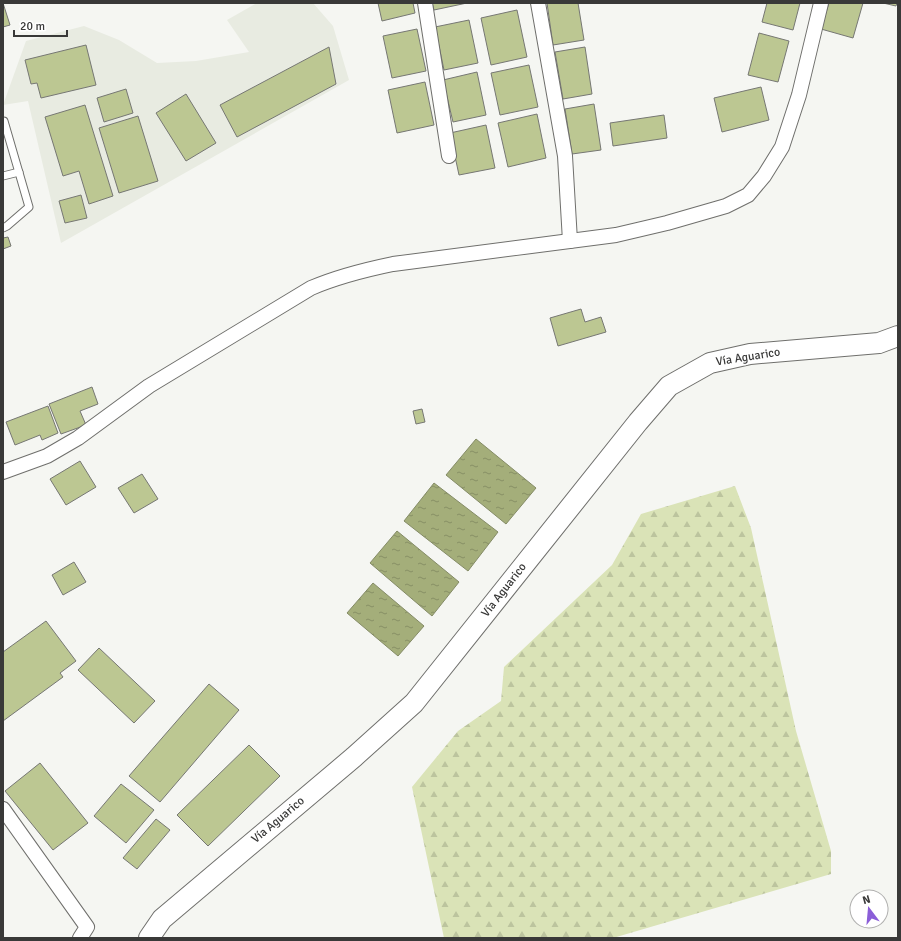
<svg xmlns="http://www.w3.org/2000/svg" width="901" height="941" font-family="Signika,sans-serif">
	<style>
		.built { fill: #e8ebe1 }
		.forest { fill: url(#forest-firs) }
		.water { fill: url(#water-ripples); stroke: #848b66 }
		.building { fill: #bcc792; stroke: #767773 }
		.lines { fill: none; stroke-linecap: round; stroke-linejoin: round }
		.lane-casing { stroke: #6f6f6c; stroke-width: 9 }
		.street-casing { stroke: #6f6f6c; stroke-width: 16 }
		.secondary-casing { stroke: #6f6f6c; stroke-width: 22 }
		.lane { stroke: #fff; stroke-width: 7 }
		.street { stroke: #fff; stroke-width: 14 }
		.secondary { stroke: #fff; stroke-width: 20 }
		.labels { text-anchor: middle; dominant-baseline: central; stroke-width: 3; stroke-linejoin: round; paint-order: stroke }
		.street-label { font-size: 12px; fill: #393938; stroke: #fff }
	</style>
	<defs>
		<pattern id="forest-firs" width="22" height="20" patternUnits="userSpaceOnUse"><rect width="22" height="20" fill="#dae3b7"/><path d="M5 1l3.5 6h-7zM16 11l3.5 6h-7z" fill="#bcc49e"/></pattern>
		<pattern id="water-ripples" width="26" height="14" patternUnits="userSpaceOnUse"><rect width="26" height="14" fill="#a4ae7a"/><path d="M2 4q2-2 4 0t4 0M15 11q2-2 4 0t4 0" fill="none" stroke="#878f65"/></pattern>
	</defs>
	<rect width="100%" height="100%" fill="#f5f6f2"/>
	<path class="built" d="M257,3H313L333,26L349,80L61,243L28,101L3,105L26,41L84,26L119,40L157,63L196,61L249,52L227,20Z"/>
	<path class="forest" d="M735,486L751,528L796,731L831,851V874L613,938H444L412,787L458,731L501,701L504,667L612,565L641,514Z"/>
	<g class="water">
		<path d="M476,439L536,488L506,524L446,475Z"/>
		<path d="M434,483L498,532L468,571L404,521Z"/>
		<path d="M397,531L459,582L432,616L370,563Z"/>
		<path d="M373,583L424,626L398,656L347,613Z"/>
	</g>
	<g class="building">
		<path d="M3,3L10,25L3,27Z"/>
		<path d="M378,3H413L415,13L382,21Z"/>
		<path d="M432,3H467L434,10Z"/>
		<path d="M547,3H578L584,40L553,45Z"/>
		<path d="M767,3H800L793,30L762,22Z"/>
		<path d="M829,3H863L853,38L821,29Z"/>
		<path d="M883,3H897L896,6Z"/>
		<path d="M517,10L527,57L491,65L481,18Z"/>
		<path d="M469,20L478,63L444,70L435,27Z"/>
		<path d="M417,29L426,71L392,78L383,36Z"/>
		<path d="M759,33L789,41L778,82L748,75Z"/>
		<path d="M86,45L96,85L41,98L37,83L31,84L25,60Z"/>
		<path d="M329,47L336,84L237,137L220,105Z"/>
		<path d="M585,47L592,94L563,99L555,52Z"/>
		<path d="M529,65L538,107L500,115L491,73Z"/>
		<path d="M477,72L486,115L453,122L443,80Z"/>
		<path d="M425,82L434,125L397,133L388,90Z"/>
		<path d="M761,87L769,120L722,132L714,98Z"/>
		<path d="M126,89L133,113L104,122L97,98Z"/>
		<path d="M186,94L216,143L186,161L156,113Z"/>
		<path d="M594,104L601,150L572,154L565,109Z"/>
		<path d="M85,105L113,196L89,204L79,171L63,176L45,117Z"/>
		<path d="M537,114L546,158L508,167L498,123Z"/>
		<path d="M664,115L667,138L613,146L610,123Z"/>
		<path d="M138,116L158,181L119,193L99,128Z"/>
		<path d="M486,125L495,168L459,175L450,133Z"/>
		<path d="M81,195L87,218L65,223L59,201Z"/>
		<path d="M8,237L11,246L3,249V238Z"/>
		<path d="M581,309L585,322L601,317L606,332L558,346L550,318Z"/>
		<path d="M92,387L98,404L80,411L86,425L61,434L49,404Z"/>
		<path d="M48,406L58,433L42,440L40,435L15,445L6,422Z"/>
		<path d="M422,409L425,422L416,424L413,411Z"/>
		<path d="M80,461L96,487L66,505L50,479Z"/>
		<path d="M142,474L158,499L134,513L118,488Z"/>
		<path d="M74,562L86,582L63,595L52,575Z"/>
		<path d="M46,621L76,661L60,673L63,677L3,721V652Z"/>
		<path d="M99,648L155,701L134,723L78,670Z"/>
		<path d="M209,684L239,710L160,802L129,776Z"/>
		<path d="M249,745L280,776L208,846L177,815Z"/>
		<path d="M40,763L88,823L53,850L5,791Z"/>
		<path d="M121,784L154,810L126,843L94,816Z"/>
		<path d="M156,819L170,830L137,869L123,858Z"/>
	</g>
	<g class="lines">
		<defs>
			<g id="lane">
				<path d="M3,121H4L29,207L7,226L3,228"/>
				<path d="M3,176L19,172"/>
			</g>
			<g id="street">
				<path d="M425,3L449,156"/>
				<path d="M538,3L565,156L570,241"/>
				<path d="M3,472L47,456L78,438L149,386L311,288C339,276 364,270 393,264L616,235L667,223L726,206L748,195L764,176L782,147L799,95L821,3"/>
				<path d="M3,809L87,927L80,938"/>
			</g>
			<path id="secondary" d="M149,938L162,919L354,757L414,703L638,422L669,386L710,363L750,354L879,343L898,336"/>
		</defs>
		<use href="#lane" class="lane-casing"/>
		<use href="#street" class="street-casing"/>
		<use href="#secondary" class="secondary-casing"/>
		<use href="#lane" class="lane"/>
		<use href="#street" class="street"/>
		<use href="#secondary" class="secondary"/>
	</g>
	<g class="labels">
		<g class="street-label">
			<text transform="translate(748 357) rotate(-9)">Vía Aguarico</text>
			<text transform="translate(504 590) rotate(-52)">Vía Aguarico</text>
			<text transform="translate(278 820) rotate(-40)">Vía Aguarico</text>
		</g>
	</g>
	<rect width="901" height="941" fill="none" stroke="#393938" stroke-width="8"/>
	<g transform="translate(869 909) rotate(344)"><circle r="19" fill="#ffffff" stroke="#b0b0af"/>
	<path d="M0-3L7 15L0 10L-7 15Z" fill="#8b5ed8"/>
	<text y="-6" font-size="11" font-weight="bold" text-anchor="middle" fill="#393938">N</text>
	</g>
	<path d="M14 30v6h53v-6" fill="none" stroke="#393938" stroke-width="2"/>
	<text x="20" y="30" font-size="12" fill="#393938" stroke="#ffffff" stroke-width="3" paint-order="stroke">20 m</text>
</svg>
